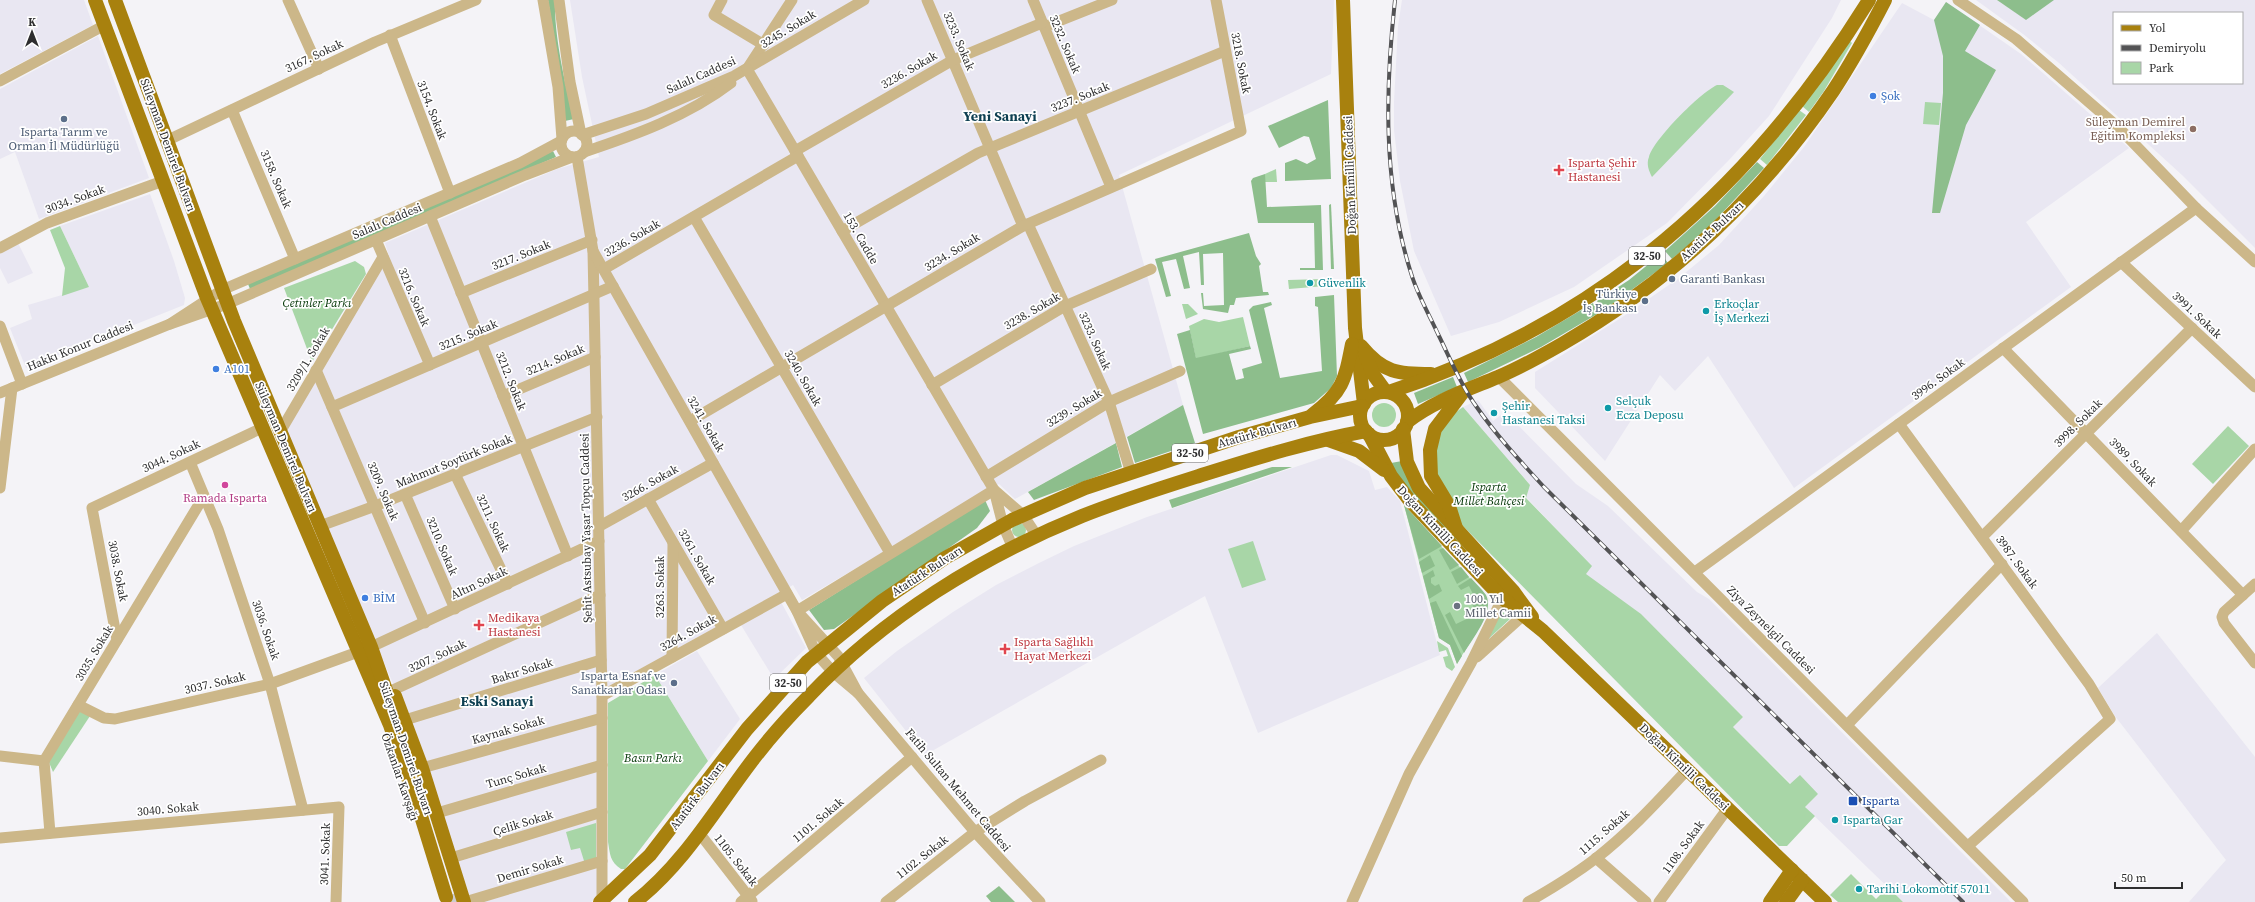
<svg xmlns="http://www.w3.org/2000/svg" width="2255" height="902" font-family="'Source Serif 4',serif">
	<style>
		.built { fill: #e9e7f2; fill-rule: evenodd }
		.green { fill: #a8d6a7 }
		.forest { fill: #8dbe8c }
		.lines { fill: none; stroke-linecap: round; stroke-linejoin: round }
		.major-tunnel { stroke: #cccccf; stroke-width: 14; stroke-dasharray: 14 7; stroke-linecap: butt }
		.minor { stroke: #ccb789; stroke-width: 11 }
		.major { stroke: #a8810e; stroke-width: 14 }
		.rail-casing { stroke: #535355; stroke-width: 4 }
		.rail { stroke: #fff; stroke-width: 2.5; stroke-dasharray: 8; stroke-linecap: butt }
		.shop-dot { fill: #3f7fe0; stroke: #fff; stroke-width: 1.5 }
		.service-dot { fill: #5c6f8a; stroke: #fff; stroke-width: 1.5 }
		.education-dot { fill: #8d6e63; stroke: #fff; stroke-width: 1.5 }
		.health-dot { fill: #e0444e; stroke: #fff; stroke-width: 1.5 }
		.culture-dot { fill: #0f9aa8; stroke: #fff; stroke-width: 1.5 }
		.hotel-dot { fill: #d1479c; stroke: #fff; stroke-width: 1.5 }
		.worship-dot { fill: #6b7280; stroke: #fff; stroke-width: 1.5 }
		.transit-dot { fill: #1a4fb4; stroke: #fff; stroke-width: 1.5 }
		.labels { text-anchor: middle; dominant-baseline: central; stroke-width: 3.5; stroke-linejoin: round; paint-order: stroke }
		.shield { fill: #fff; stroke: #6d6d6d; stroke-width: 1 }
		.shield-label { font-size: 11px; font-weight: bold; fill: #2e2e2f }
		.street-label { font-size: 12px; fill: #2e2e2f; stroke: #fff }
		.shop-label { font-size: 12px; fill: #366cbe; stroke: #fff; text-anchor: start }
		.education-label { font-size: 12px; fill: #785e54; stroke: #fff; text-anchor: end }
		.service-label { font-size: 12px; fill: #4e5e75; stroke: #fff; text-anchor: end }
		.health-label { font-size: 12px; fill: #be3a42; stroke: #fff; text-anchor: start }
		.culture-label { font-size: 12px; fill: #0d838f; stroke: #fff; text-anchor: start }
		.park-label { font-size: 12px; font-style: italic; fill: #003404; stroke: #fff }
		.hotel-label { font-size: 12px; fill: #b23c85; stroke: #fff }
		.worship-label { font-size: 12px; fill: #5b616d; stroke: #fff; text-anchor: start }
		.transit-label { font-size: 12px; fill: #164399; stroke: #fff; text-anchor: start }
		.quarter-label { font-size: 14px; font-weight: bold; fill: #0d3f51; stroke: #fff }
	</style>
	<rect width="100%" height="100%" fill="#f4f3f7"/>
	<g class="built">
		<path d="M0,0H84L93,25L0,74Z"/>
		<path d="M570,0H1334L1331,74L1119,175L1183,405L1015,499L999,484L802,600L793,585L598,692L597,897L591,902H469L401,702L284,431L389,256L385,243L557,169L599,157L582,77Z"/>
		<path d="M1402,0H1841L1832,18L1769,116L1729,160L1667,223L1574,287L1499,322L1451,336L1414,251L1400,181L1394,130V102L1398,26Z"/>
		<path d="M1976,0H2255V248L2182,175L2059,63L2023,34ZM2114,13H2242V83H2114Z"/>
		<path d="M1946,2L2021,54L2129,148L2026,222L2071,287L1794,488L1708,356L1675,391L1660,375L1605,461L1535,388V372L1621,318L1679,278L1719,245L1764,196L1804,147L1902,3L1934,20Z"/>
		<path d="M98,36L149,178L39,219L15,152L0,159V89Z"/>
		<path d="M150,194L174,261L185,298L184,305L26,368L10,328L32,319L28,305L89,287L60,226Z"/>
		<path d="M18,243L33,273L8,284L0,268V252Z"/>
		<path d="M1478,400L1493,421L1505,412L1576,484L1608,506L1697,592L1709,599L2011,902H1903L1805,807L1818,794L1791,784L1733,727L1743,717L1641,615L1572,593L1591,566L1526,497L1530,485L1463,407Z"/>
		<path d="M1331,455H1337L1369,471L1375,490L1387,487L1400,501L1440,655L1258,733L1205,596L925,755L864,678L897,651L953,612L996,585L1039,563L1074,546L1147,517Z"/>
		<path d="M781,602L806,648L774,679L741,625Z"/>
		<path d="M2157,633L2255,757V902H2189L2226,860L2115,716L2098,688Z"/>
		<path d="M697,651L740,719L708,761L655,675Z"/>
	</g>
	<g class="green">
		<path d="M1850,41L1852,43L1824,91L1809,112L1802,106Z"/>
		<path d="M1717,85H1723L1734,92L1652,177C1649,171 1646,164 1649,157C1654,139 1700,93 1717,85Z"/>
		<path d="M1925,102L1941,103L1939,125L1923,124Z"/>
		<path d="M1799,110L1806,115L1767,165L1760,159Z"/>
		<path d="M1276,169L1277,182H1265V174Z"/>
		<path d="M60,226L89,287L62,296L65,268L50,230Z"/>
		<path d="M355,261L364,267L366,274L312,362L284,288Z"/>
		<path d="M1324,279L1325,286L1289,289L1288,280Z"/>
		<path d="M1182,304H1188L1198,314L1186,319Z"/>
		<path d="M1243,317L1250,346L1196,359L1189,326L1204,319L1219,322Z"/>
		<circle cx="1384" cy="415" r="12"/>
		<path d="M1463,407L1530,485L1526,498L1592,566L1586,574L1641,614L1743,717L1733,727L1790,784L1800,775L1818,794L1805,807L1815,816L1787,846H1779L1461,524L1437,481L1433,444L1452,415Z"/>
		<path d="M2228,426L2249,446L2213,484L2192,464Z"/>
		<path d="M1404,505L1486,596C1492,615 1467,646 1457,664L1450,645L1439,638Z"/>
		<circle cx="1019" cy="530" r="7"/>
		<path d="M1253,541L1266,580L1242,588L1228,549Z"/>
		<path d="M1501,610L1510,619L1483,644Z"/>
		<path d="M1437,641L1448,648L1455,667L1452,671L1446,667L1443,657L1448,656L1446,650L1439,652Z"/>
		<path d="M655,675L708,761L625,869H621C610,862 610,854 608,842V703Z"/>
		<path d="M79,711L90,716L53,772L48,760Z"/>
		<path d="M596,823V861L585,864L580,848L571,850L566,832Z"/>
		<path d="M1851,874L1876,899L1888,887L1903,902H1838L1830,895Z"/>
	</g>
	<g class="forest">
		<path d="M548,0H555C554,36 565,84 574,119L565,121L563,92Z"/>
		<path d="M1997,0H2054L2026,20Z"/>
		<path d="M1946,2L1980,25L1965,51L1996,70L1966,125L1940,213H1932L1943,93V56L1934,20Z"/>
		<path d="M1328,100L1331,179L1285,181V163L1296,159L1307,164L1316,159L1309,137L1304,136L1279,148L1268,126Z"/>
		<path d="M553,151L556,157L250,289L248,284Z"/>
		<path d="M1757,162L1764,168L1710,226L1672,259L1665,251L1715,206Z"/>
		<path d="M1265,174L1267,207L1321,205L1323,270H1300V268H1315L1314,223H1258L1251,181L1253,178Z"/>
		<path d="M1331,204L1334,269H1331L1329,205Z"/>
		<path d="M1249,233L1256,256L1261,264L1259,266L1263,292H1268L1269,295L1236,298L1234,305H1230L1228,313L1203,309L1201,293H1203L1204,306L1224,305L1223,253L1203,254L1204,285H1201L1199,252L1183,256L1190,288L1184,289L1176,259L1162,262L1171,296L1166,297L1155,259Z"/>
		<path d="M1661,254L1668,263L1603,311L1597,301L1629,280Z"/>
		<path d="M1334,295L1337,376L1331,388L1314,403L1203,434L1177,334L1190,330L1196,358L1250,346L1251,349L1229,354L1236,380L1244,378L1242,369L1262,363L1249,310L1253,306L1271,302L1272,305L1264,308L1280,378L1322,371L1318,307L1315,306V297Z"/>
		<path d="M1593,303L1599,313L1541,347L1468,382L1464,373L1536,337Z"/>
		<path d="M1453,377L1457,387L1418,404L1414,393Z"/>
		<path d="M1183,405L1195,443L1135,463L1127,437Z"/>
		<path d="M1116,443L1122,467L1034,500L1028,492Z"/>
		<path d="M1402,461L1503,587L1406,490L1391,463Z"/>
		<path d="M1272,467H1292L1172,508L1169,500Z"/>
		<path d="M985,500L990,511L977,528L834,629L824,630L809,610Z"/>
		<path d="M1404,505L1442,546L1419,559Z"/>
		<path d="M1443,548L1459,565L1450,570L1439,550Z"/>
		<path d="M1430,555L1435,566L1422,573L1419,562Z"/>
		<path d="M1461,567L1469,577L1457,584L1451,572Z"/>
		<path d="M1433,570L1435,576L1431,578V583L1435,586L1439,584L1442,591L1429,599L1423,576Z"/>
		<path d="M1471,578C1476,584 1482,589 1486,595C1495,612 1472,639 1464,653L1445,615L1450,612L1456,624L1477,614L1471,602L1476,600L1469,586L1461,590L1458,586Z"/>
		<path d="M1436,601L1462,656L1457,664L1450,645L1439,638L1430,603Z"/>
		<path d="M999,886L1015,902H991L986,896Z"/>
	</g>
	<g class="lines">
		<path class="major-tunnel" d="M453,894L456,902"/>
		<g class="minor">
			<path d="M288,0L319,69"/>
			<path d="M543,0L558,87L562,139"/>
			<path d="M559,0L570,82L581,134"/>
			<path d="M722,0L714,15L764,45"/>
			<path d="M927,0L1023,226"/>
			<path d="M1033,0L1111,187"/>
			<path d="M1958,0L2016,39L2120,129L2196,208L2255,262"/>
			<path d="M1044,27L1112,0"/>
			<path d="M390,35L450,193"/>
			<path d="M749,66L792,0"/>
			<path d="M0,81L105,25"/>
			<path d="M232,110L295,259"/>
			<circle cx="574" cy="144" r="13"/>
			<path d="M582,135L646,114L734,76L864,0"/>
			<path d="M166,141L375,42L476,0"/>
			<path d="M561,141L520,163L222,290L170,324L227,304L525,175L572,157"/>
			<path d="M795,151L953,60L1042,23"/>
			<path d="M584,152C635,135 688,116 731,83"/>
			<path d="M577,157L593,251L602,696V900"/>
			<path d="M430,216L568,556"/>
			<path d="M694,217L890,553"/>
			<path d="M1028,224L1109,402L1131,473"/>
			<path d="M842,231L978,153L1225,51"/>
			<path d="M376,240L430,365"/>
			<path d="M0,248L47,223L163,181"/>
			<path d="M593,251L797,611L994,490L747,69"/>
			<path d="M2121,262L2255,387"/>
			<path d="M604,269L798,156"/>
			<path d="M461,293L592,240"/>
			<path d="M0,326L22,384"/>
			<path d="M2003,348L2243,595"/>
			<path d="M316,370L425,623"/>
			<path d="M1499,377L2023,902"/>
			<path d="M932,385L1065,306L1151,269"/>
			<path d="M0,393L170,324"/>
			<path d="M503,396L595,357"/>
			<path d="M332,407L613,286"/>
			<path d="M690,421L1023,226L1241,131L1216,0"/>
			<path d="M1899,424L2089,684L2110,719L1968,846"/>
			<path d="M280,432L383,257"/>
			<path d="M190,462L218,529L270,684L303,810"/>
			<path d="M455,474L508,584"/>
			<path d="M986,477L1109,402L1180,371"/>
			<path d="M0,488L12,388"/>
			<path d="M405,494L455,609"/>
			<path d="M648,499L723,629"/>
			<path d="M320,526L375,506L597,417"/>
			<path d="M598,527L713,463"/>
			<path d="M2181,531L2255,449"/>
			<path d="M1982,537L2192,328"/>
			<path d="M1013,548L1003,525L994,490L1023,515L1037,536"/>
			<path d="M1695,572L2196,208"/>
			<path d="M2255,584L2224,612L2222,617L2224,623L2255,663"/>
			<path d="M797,611L838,656L858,693L833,672L816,653Z"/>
			<path d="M117,640L92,508L262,428"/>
			<path d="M371,647L599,541"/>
			<path d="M672,657L673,543"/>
			<path d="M1477,657L1528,611"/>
			<path d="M393,690L600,595"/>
			<path d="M858,693L975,832L1040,902"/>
			<path d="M602,696L787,594"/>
			<path d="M78,705L104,718L115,719L270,684L358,652"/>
			<path d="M405,720L601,660"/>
			<path d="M1847,725L2002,564"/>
			<path d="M0,756L44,761"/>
			<path d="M422,768L602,718"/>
			<path d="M437,813L602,765"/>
			<path d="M50,833L44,761L204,496"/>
			<path d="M700,834L752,901"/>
			<path d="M0,838L339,807L336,902"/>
			<path d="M451,858L602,812"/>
			<path d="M1596,858L1646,902"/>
			<path d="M465,902L602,861"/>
			<path d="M741,902L912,757"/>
			<path d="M886,902L975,832L1025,801L1101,760"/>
			<path d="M1352,902L1409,774L1471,663L1506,591"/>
			<path d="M1528,902C1551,889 1574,875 1595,859C1629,833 1658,801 1687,770"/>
			<path d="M1659,902L1728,808"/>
		</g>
		<g class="major">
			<path d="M95,0L207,298L390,725L421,816L446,897"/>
			<path d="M115,0L234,321L371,647L393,710"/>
			<path d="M1343,0L1355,328L1364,404"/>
			<path d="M1361,346C1383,373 1398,374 1431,374"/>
			<path d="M1365,354L1373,374L1386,392"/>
			<path d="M1389,392C1600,323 1753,187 1869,0"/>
			<circle cx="1384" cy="416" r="24"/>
			<path d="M1312,415C1343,392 1345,380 1352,344"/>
			<path d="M1407,422C1434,401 1467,390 1498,377C1520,368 1541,356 1562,344C1671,281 1762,195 1833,91C1852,62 1869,31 1885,0"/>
			<path d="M1403,429L1407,462L1419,488L1513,591L1532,617"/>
			<path d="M1369,434L1391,476L1410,501L1501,597L1543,631L1825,902"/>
			<path d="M1328,440L1359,451L1384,470"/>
			<path d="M1456,528L1449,506L1431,476L1430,450L1435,429L1463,392"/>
			<path d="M395,696L422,768L464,902"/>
			<path d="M600,902L650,855L747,729L807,662L882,601L945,558L1012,520L1085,488L1239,437L1310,417L1362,406"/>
			<path d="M635,902C685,863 717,806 755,757C772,735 790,715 809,696C884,617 981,557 1082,516C1122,500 1164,487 1205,474C1259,457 1311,441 1366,431"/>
			<path d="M1770,902L1792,870"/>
			<path d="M1786,902L1802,880"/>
		</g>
		<defs>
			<path id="rail" d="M1395,0C1385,91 1383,185 1411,273C1417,294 1429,314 1438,334C1450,358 1460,384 1476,406C1496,435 1520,461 1544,487L1963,902"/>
		</defs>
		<use href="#rail" class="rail-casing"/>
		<use href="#rail" class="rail"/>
	</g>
	<g class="shop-dot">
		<circle cx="1873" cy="96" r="4"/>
		<circle cx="216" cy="369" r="4"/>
		<circle cx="365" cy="598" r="4"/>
	</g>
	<g class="service-dot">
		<circle cx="64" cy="119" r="4"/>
		<circle cx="1672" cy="279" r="4"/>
		<circle cx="1645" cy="301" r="4"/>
		<circle cx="674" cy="683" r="4"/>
	</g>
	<circle class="education-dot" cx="2193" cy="129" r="4"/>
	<g class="health-dot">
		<path d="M1557 164h4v4h4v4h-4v4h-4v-4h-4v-4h4z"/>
		<path d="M477 619h4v4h4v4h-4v4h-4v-4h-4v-4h4z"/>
		<path d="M1003 643h4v4h4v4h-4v4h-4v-4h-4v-4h4z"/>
	</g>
	<g class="culture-dot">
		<circle cx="1310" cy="283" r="4"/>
		<circle cx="1706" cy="311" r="4"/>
		<circle cx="1608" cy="408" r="4"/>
		<circle cx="1494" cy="413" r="4"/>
		<circle cx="1835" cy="820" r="4"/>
		<circle cx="1859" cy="889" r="4"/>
	</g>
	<circle class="hotel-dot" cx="225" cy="485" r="4"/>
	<circle class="worship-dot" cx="1457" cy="606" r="4"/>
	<rect class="transit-dot" x="1848" y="796" width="10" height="10" rx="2"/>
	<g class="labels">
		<g class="shield">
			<rect x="1629" y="247" width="36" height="18" rx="3"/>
			<rect x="1172" y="444" width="36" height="18" rx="3"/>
			<rect x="770" y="674" width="36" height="18" rx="3"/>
		</g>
		<g class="shield-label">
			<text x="1647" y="256">32-50</text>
			<text x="1190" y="453">32-50</text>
			<text x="788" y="683">32-50</text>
		</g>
		<g class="street-label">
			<text transform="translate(788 29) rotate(-31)">3245. Sokak</text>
			<text transform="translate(959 41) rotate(67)">3233. Sokak</text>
			<text transform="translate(1065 44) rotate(67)">3232. Sokak</text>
			<text transform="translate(314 56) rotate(-25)">3167. Sokak</text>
			<text transform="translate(1241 63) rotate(79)">3218. Sokak</text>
			<text transform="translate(909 70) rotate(-30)">3236. Sokak</text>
			<text transform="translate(701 75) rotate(-24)">Salalı Caddesi</text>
			<text transform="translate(1080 97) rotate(-22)">3237. Sokak</text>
			<text transform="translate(432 110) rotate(69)">3154. Sokak</text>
			<text transform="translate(168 145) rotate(70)">Süleyman Demirel Bulvarı</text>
			<text transform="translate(1350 175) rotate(-92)">Doğan Kimilli Caddesi</text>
			<text transform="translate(276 179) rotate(67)">3158. Sokak</text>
			<text transform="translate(75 199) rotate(-20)">3034. Sokak</text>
			<text transform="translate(387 221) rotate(-23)">Salalı Caddesi</text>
			<text transform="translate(1712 231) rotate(-43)">Atatürk Bulvarı</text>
			<text transform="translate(632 238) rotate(-30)">3236. Sokak</text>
			<text transform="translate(861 238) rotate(60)">153. Cadde</text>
			<text transform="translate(952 252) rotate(-31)">3234. Sokak</text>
			<text transform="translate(521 255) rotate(-22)">3217. Sokak</text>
			<text transform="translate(414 297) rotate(67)">3216. Sokak</text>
			<text transform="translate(1032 311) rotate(-30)">3238. Sokak</text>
			<text transform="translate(2197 315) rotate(43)">3991. Sokak</text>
			<text transform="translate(468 335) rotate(-23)">3215. Sokak</text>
			<text transform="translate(1095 341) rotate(66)">3233. Sokak</text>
			<text transform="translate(80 346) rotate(-22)">Hakkı Konur Caddesi</text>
			<text transform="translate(308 359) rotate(-59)">3209/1. Sokak</text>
			<text transform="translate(555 360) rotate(-23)">3214. Sokak</text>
			<text transform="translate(803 378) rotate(60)">3240. Sokak</text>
			<text transform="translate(1938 379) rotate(-36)">3996. Sokak</text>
			<text transform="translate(511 381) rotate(68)">3212. Sokak</text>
			<text transform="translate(1074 408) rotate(-31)">3239. Sokak</text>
			<text transform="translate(2078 423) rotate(-45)">3998. Sokak</text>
			<text transform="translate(706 424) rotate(60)">3241. Sokak</text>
			<text transform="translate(1257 433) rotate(-16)">Atatürk Bulvarı</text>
			<text transform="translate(286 447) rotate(67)">Süleyman Demirel Bulvarı</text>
			<text transform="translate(171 456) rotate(-25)">3044. Sokak</text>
			<text transform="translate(454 461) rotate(-22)">Mahmut Soytürk Sokak</text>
			<text transform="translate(2133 462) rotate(46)">3989. Sokak</text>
			<text transform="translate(650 483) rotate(-29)">3266. Sokak</text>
			<text transform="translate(383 491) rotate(67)">3209. Sokak</text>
			<text transform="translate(493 523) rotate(65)">3211. Sokak</text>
			<text transform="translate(586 528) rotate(-91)">Şehit Astsubay Yaşar Topçu Caddesi</text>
			<text transform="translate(1440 531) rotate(47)">Doğan Kimilli Caddesi</text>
			<text transform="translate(442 546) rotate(67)">3210. Sokak</text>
			<text transform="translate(697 557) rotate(60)">3261. Sokak</text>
			<text transform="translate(2017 562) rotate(54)">3987. Sokak</text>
			<text transform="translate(118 571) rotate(79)">3038. Sokak</text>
			<text transform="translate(927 571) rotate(-33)">Atatürk Bulvarı</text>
			<text transform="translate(479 583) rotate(-25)">Altın Sokak</text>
			<text transform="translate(660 587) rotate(-90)">3263. Sokak</text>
			<text transform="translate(266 630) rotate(71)">3036. Sokak</text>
			<text transform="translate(1771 630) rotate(45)">Ziya Zeynelgil Caddesi</text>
			<text transform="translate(688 633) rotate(-29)">3264. Sokak</text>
			<text transform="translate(94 653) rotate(-59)">3035. Sokak</text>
			<text transform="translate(437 656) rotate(-25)">3207. Sokak</text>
			<text transform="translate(522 671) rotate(-17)">Bakır Sokak</text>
			<text transform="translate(215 683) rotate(-13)">3037. Sokak</text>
			<text transform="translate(508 730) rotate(-16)">Kaynak Sokak</text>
			<text transform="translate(406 748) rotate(71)">Süleyman Demirel Bulvarı</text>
			<text transform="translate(1684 767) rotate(44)">Doğan Kimilli Caddesi</text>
			<text transform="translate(516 776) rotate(-16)">Tunç Sokak</text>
			<text transform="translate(400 777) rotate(71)">Özkanlar Kavşağı</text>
			<text transform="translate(958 790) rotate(50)">Fatih Sultan Mehmet Caddesi</text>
			<text transform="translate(697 796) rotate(-53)">Atatürk Bulvarı</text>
			<text transform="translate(168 809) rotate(-5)">3040. Sokak</text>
			<text transform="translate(818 820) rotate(-40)">1101. Sokak</text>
			<text transform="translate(523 823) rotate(-17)">Çelik Sokak</text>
			<text transform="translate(1604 832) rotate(-41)">1115. Sokak</text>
			<text transform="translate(1683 847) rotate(-54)">1108. Sokak</text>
			<text transform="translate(325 854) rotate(-88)">3041. Sokak</text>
			<text transform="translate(922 857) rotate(-38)">1102. Sokak</text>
			<text transform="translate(736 860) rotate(52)">1105. Sokak</text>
			<text transform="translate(530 869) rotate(-17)">Demir Sokak</text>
		</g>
		<g class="shop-label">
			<text x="1881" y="96">Şok</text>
			<text x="224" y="369">A101</text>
			<text x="373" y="598">BİM</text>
		</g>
		<g class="education-label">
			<text x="2185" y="122">Süleyman Demirel<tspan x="2185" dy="14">Eğitim Kompleksi</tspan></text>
		</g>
		<g class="service-label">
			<text x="64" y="132" text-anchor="middle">Isparta Tarım ve<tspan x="64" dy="14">Orman İl Müdürlüğü</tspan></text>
			<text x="1680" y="279" text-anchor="start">Garanti Bankası</text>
			<text x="1637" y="294">Türkiye<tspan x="1637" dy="14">İş Bankası</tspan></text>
			<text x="666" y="676">Isparta Esnaf ve<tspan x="666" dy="14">Sanatkarlar Odası</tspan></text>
		</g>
		<g class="health-label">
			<text x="1568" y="163">Isparta Şehir<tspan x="1568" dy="14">Hastanesi</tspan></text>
			<text x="488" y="618">Medikaya<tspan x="488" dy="14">Hastanesi</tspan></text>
			<text x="1014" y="642">Isparta Sağlıklı<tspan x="1014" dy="14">Hayat Merkezi</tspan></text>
		</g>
		<g class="culture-label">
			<text x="1318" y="283">Güvenlik</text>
			<text x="1714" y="304">Erkoçlar<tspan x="1714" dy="14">İş Merkezi</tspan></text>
			<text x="1616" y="401">Selçuk<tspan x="1616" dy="14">Ecza Deposu</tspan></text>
			<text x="1502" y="406">Şehir<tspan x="1502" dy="14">Hastanesi Taksi</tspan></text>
			<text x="1843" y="820">Isparta Gar</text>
			<text x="1867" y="889">Tarihi Lokomotif 57011</text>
		</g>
		<g class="park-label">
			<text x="317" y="303">Çetinler Parkı</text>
			<text x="1489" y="487">Isparta<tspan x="1489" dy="14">Millet Bahçesi</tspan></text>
			<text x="653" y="758">Basın Parkı</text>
		</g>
		<g class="hotel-label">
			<text x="225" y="498">Ramada Isparta</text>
		</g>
		<g class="worship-label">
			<text x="1465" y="599">100. Yıl<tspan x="1465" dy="14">Millet Camii</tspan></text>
		</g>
		<g class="transit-label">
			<text x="1862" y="801">Isparta</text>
		</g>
		<g class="quarter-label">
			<text x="1000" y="116">Yeni Sanayi</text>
			<text x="497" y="701">Eski Sanayi</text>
		</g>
	</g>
	<rect x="2113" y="12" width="130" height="72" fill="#ffffff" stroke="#ababac"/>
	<rect x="2121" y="25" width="20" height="6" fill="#a8810e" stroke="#ababac"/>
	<text x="2149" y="32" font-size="12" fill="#2e2e2f">Yol</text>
	<rect x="2121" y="45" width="20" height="6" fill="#535355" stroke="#ababac"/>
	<text x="2149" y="52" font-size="12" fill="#2e2e2f">Demiryolu</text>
	<rect x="2121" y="62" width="20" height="12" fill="#a8d6a7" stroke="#ababac"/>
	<text x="2149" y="72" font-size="12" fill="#2e2e2f">Park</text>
	<g transform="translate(32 32)" stroke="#ffffff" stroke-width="3" paint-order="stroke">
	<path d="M0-3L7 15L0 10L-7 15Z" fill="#2e2e2f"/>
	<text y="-6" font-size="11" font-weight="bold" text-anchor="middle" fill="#2e2e2f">K</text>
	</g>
	<path d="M2115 882v6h67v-6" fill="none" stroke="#2e2e2f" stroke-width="2"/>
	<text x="2121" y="882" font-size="12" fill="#2e2e2f" stroke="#ffffff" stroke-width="3" paint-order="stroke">50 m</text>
</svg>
